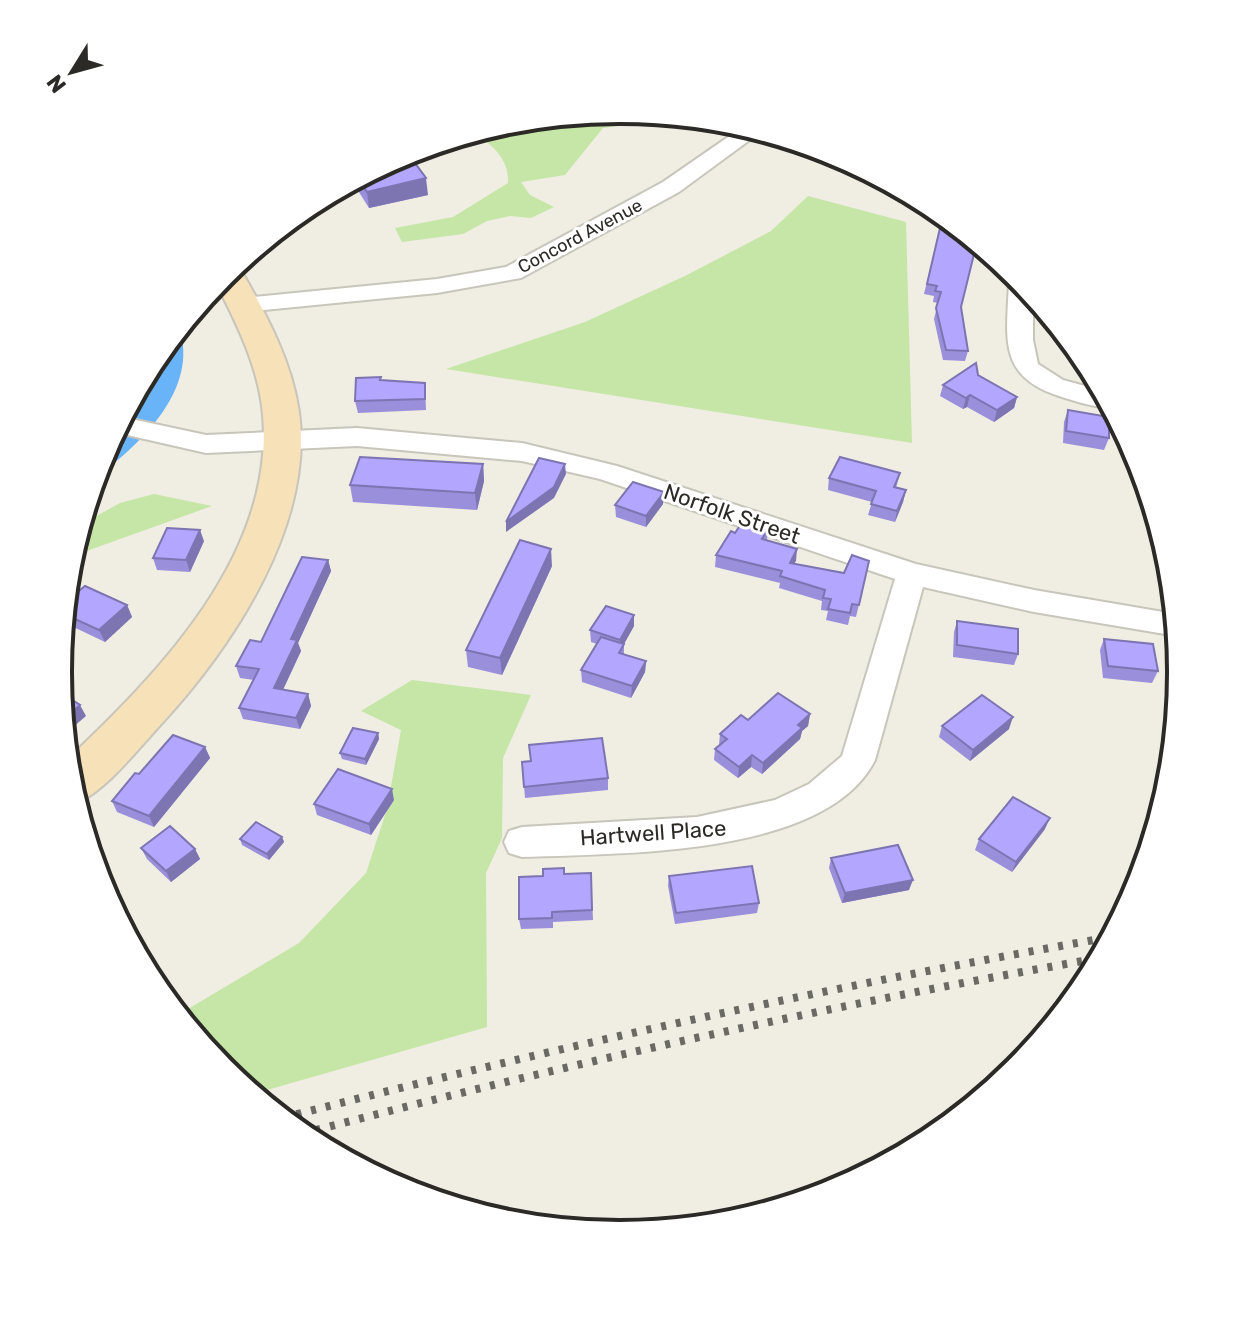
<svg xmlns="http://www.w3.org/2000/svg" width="1239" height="1344" font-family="Rubik,sans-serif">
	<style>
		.green { fill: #c5e6a6 }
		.water { fill: #69b3f9 }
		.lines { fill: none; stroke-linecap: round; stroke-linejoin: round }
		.minor-casing { stroke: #c8c5bb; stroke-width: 4 }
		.secondary-casing { stroke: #c8c5bb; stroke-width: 4 }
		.minor { fill: #fff; fill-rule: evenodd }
		.secondary { fill: #f6e1b9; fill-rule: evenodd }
		.rail { stroke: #6a6963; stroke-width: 8; stroke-dasharray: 5 10; stroke-linecap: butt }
		.wall { fill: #998fdb }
		.shaded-wall { fill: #7d74b2 }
		.building { fill: #b2a6ff; stroke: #7d74b2; stroke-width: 2 }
		.labels { text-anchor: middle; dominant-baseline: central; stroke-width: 6; stroke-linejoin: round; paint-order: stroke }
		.far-street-label { font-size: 18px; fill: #2b2a26; stroke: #fff }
		.street-label { font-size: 22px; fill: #2b2a26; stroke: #fff }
		.rim { fill: none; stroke: #2b2a26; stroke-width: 4 }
	</style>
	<rect width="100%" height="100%" fill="#f0ede3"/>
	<g class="green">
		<path d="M620,111L678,117L603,128L565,175L521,182L530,195L554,207L531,218L510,216L487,221L463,234L402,242L395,228L453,217L508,183C510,160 491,141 470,133C495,126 504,129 529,129C548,128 569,123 587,118L589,114Z"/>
		<path d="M808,196L906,222L912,443L446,369L585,322L687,275L771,231Z"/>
		<path d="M154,494L212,506L70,557L80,525L120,503Z"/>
		<path d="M412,680L531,695L503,758L502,838L486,873L487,1027L253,1094L222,1069L178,1015L299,943L366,873L387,809L401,730L361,711Z"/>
	</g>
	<path class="water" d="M179,328C200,388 140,446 94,478C111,424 144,370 179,328Z"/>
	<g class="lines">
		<defs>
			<g id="minor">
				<path d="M744,126L762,131L679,192L521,278L437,293L244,312L235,310L232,305L235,300L244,298L437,279L506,267L663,182Z"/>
				<path d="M1017,275L1033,294V340L1038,364L1063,380L1103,391L1112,407C1096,408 1078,402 1062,397C996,377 1007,338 1009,281Z"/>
				<path d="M122,417L206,435L357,428L522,443L617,466L916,564L1034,590L1175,614L1177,636L1034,612L923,587L875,760C826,858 616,853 522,857L509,853L504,842L509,831L522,827L697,817L775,800L809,784L842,756L895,579L600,479L522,461L357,446L206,453L114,432Z"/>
			</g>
			<path id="secondary" d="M235,265L242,272C267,316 292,362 299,412C314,523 235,643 164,721C142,744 104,794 75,803L67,760C159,673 275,554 263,415C259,368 237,324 216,283Z"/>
		</defs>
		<use href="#minor" class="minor-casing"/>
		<use href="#secondary" class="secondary-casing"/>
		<use href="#minor" class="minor"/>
		<use href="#secondary" class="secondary"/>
		<g class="rail">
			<path d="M282,1118C556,1047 832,986 1111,937"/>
			<path d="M301,1134C565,1064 831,1005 1100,958"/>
		</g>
	</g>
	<g class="wall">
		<path d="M405,153L415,163L428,195L369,208L352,181Z"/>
		<path d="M932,205L975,241L961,307L968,351L965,361L943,360L934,319L938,303L933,302L934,296L924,294L941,223H934Z"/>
		<path d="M978,375L1017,397L1014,408L994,422L967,407L963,409L940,396L943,385Z"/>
		<path d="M381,380L425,383L426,410L358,413L355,401Z"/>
		<path d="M1068,410L1109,438L1104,450L1063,443L1064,422Z"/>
		<path d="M483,464L484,481L477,510L353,502L350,485Z"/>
		<path d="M900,473L896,488L906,490L903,502L895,522L868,515L872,502L828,490L829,478Z"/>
		<path d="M663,504L646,527L616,517L615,505Z"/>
		<path d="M768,529L767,540L797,549L794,564L844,573L869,561L856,617L850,616L848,625L826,620L828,611L821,610L822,601L779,588L780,583L715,567L716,555L735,533Z"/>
		<path d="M204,541L190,572L157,570L153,558Z"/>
		<path d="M328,560L331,571L298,643L301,651L283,690L308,694L311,706L300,729L243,719L239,708L254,680L240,678L236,666L261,642Z"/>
		<path d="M552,566L502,675L468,667L466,650Z"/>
		<path d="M67,584L80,590L127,605L132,617L105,642L63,622Z"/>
		<path d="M957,621L1018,654L1014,665L953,657L954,632Z"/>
		<path d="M634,626L624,644V654L646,661L645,672L631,698L582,682L581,670L597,644L591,642L590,630Z"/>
		<path d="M1104,639L1158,671L1152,683L1103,678L1100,650Z"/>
		<path d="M810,714L808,726L802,731L800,739L762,774L751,767L738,778L714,760L715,749L719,745L720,734L748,720Z"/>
		<path d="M942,726L1009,729L970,761L939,737Z"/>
		<path d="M378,733L379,739L366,765L342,759L340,753Z"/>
		<path d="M205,747L210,758L154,827L117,812L112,801L139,774Z"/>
		<path d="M531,761L608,778V790L525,798L522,762Z"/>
		<path d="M394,800L371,835L317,815L314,804Z"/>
		<path d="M1045,829L1012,872L975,850L979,839Z"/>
		<path d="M282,837L284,842L269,860L242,845L240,839Z"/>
		<path d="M141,848L195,849L200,859L171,882L147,859Z"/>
		<path d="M831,858L909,890L842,903L829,868Z"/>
		<path d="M591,873L593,920L553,922V928L521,929L519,919L543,876Z"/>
		<path d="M669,876L759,903L757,913L675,924L668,886Z"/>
	</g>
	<g class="shaded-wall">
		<path d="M426,178L428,195L369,208L367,192Z"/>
		<path d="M970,395L967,407L963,409L966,398Z"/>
		<path d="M1017,397L1014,408L994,422L997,410Z"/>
		<path d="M483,464L484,481L477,510L475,493Z"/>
		<path d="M565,464L566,474L554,498L506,532V522Z"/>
		<path d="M906,490L903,502L895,522L897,511Z"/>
		<path d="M664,492L663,504L646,527V516Z"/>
		<path d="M200,530L204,541L190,572L186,560Z"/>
		<path d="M551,549L552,566L502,675L500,658Z"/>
		<path d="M797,549L796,561L788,574L790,563Z"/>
		<path d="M328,560L331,571L298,643L301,651L278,700L274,688L291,639Z"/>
		<path d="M127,605L132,617L105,642L99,630Z"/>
		<path d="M634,615V626L620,651V640Z"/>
		<path d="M646,661L645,672L631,698L632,686Z"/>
		<path d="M308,694L311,706L300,729L296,718Z"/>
		<path d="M80,705L86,716L65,734L63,720Z"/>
		<path d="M810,714L808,726L802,731L800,739L762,774L763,763L798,725Z"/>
		<path d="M1013,717L1009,729L970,761L973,750Z"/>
		<path d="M378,733L379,739L366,765L365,759Z"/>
		<path d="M205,747L210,758L154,827L149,816Z"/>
		<path d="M752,755L751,767L738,778L739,767Z"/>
		<path d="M392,789L394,800L371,835L369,824Z"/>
		<path d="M1050,818L1045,829L1012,872L1016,862Z"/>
		<path d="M282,837L284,842L269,860L267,854Z"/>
		<path d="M195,849L200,859L171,882L166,871Z"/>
		<path d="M913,880L909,890L842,903L845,893Z"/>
	</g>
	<g class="building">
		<path d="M412,151L414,154L409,155L426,178L367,192L358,178L405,153Z"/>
		<path d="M943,215L975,241L976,246L961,307L968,351L946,350L936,308L941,292L935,291L937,286L927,284Z"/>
		<path d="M976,363L978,375L1017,397L997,410L970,395L966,398L943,385Z"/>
		<path d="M381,377L380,380L425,383V399L355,401L356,378Z"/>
		<path d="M1068,410L1109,417V438L1066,431Z"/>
		<path d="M360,457L483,464L475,493L350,485Z"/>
		<path d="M840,457L900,473L894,487L906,490L897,511L871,504L876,491L829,478Z"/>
		<path d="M539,458L565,464L554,487L506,522Z"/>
		<path d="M633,482L664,492L646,516L615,505Z"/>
		<path d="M743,521L768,529L762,539L797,549L790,563L844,573L852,555L869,561L859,605L852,604L850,613L828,609L831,599L823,598L825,590L780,576L782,571L716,555L731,531L735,533Z"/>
		<path d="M167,528L200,530L186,560L153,558Z"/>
		<path d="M520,540L551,549L500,658L466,650Z"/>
		<path d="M302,557L328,560L291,639L297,640L274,688L308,694L296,718L239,708L259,669L236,666L250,640L261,642Z"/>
		<path d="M67,584L80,590L85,586L127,605L99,630L64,614Z"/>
		<path d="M606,606L634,615L620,640L590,630Z"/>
		<path d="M957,621L1018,629V654L957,645Z"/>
		<path d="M601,637L624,644L619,653L646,661L632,686L581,670Z"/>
		<path d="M1104,639L1153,644L1158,671L1108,666Z"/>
		<path d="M61,693L80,705L63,720L60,694Z"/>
		<path d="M778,693L810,714L798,725L802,728L763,763L752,755L739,767L715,749L727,739L720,734L741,715L748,720Z"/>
		<path d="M982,695L1013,717L973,750L942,726Z"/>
		<path d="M353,728L378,733L365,759L340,753Z"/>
		<path d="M173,735L205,747L149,816L112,801L135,773L139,774Z"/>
		<path d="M602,738L608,778L524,787L522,762L531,761L529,745Z"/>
		<path d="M338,769L392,789L369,824L314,804Z"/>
		<path d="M1013,797L1050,818L1016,862L979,839Z"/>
		<path d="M256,822L282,837L267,854L240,839Z"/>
		<path d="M170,826L195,849L166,871L141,848Z"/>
		<path d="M898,845L913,880L845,893L831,858Z"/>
		<path d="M752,866L759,903L676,913L669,876Z"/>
		<path d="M564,868V874L591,873L592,910L552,912V918L519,919V877L543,876V869Z"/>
	</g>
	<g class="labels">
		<g class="far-street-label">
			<text transform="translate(580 236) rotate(-28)">Concord Avenue</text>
		</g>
		<g class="street-label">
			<text transform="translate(732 514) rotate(19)">Norfolk Street</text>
			<text transform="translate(653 833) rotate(-4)">Hartwell Place</text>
		</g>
	</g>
	<path d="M0 0H1239V1344H0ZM619 124H620A547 547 0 0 1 1167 671V673A547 547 0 0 1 620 1220H619A547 547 0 0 1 72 673V671A547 547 0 0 1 619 124Z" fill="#fff" fill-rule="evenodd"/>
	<path class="rim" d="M619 124H620A547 547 0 0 1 1167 671V673A547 547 0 0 1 620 1220H619A547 547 0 0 1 72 673V671A547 547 0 0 1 619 124Z"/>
	<g transform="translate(72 72) rotate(233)" stroke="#ffffff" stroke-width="6" paint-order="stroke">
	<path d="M0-6L14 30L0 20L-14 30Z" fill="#2b2a26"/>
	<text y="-12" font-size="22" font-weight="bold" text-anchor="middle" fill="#2b2a26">N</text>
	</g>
</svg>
